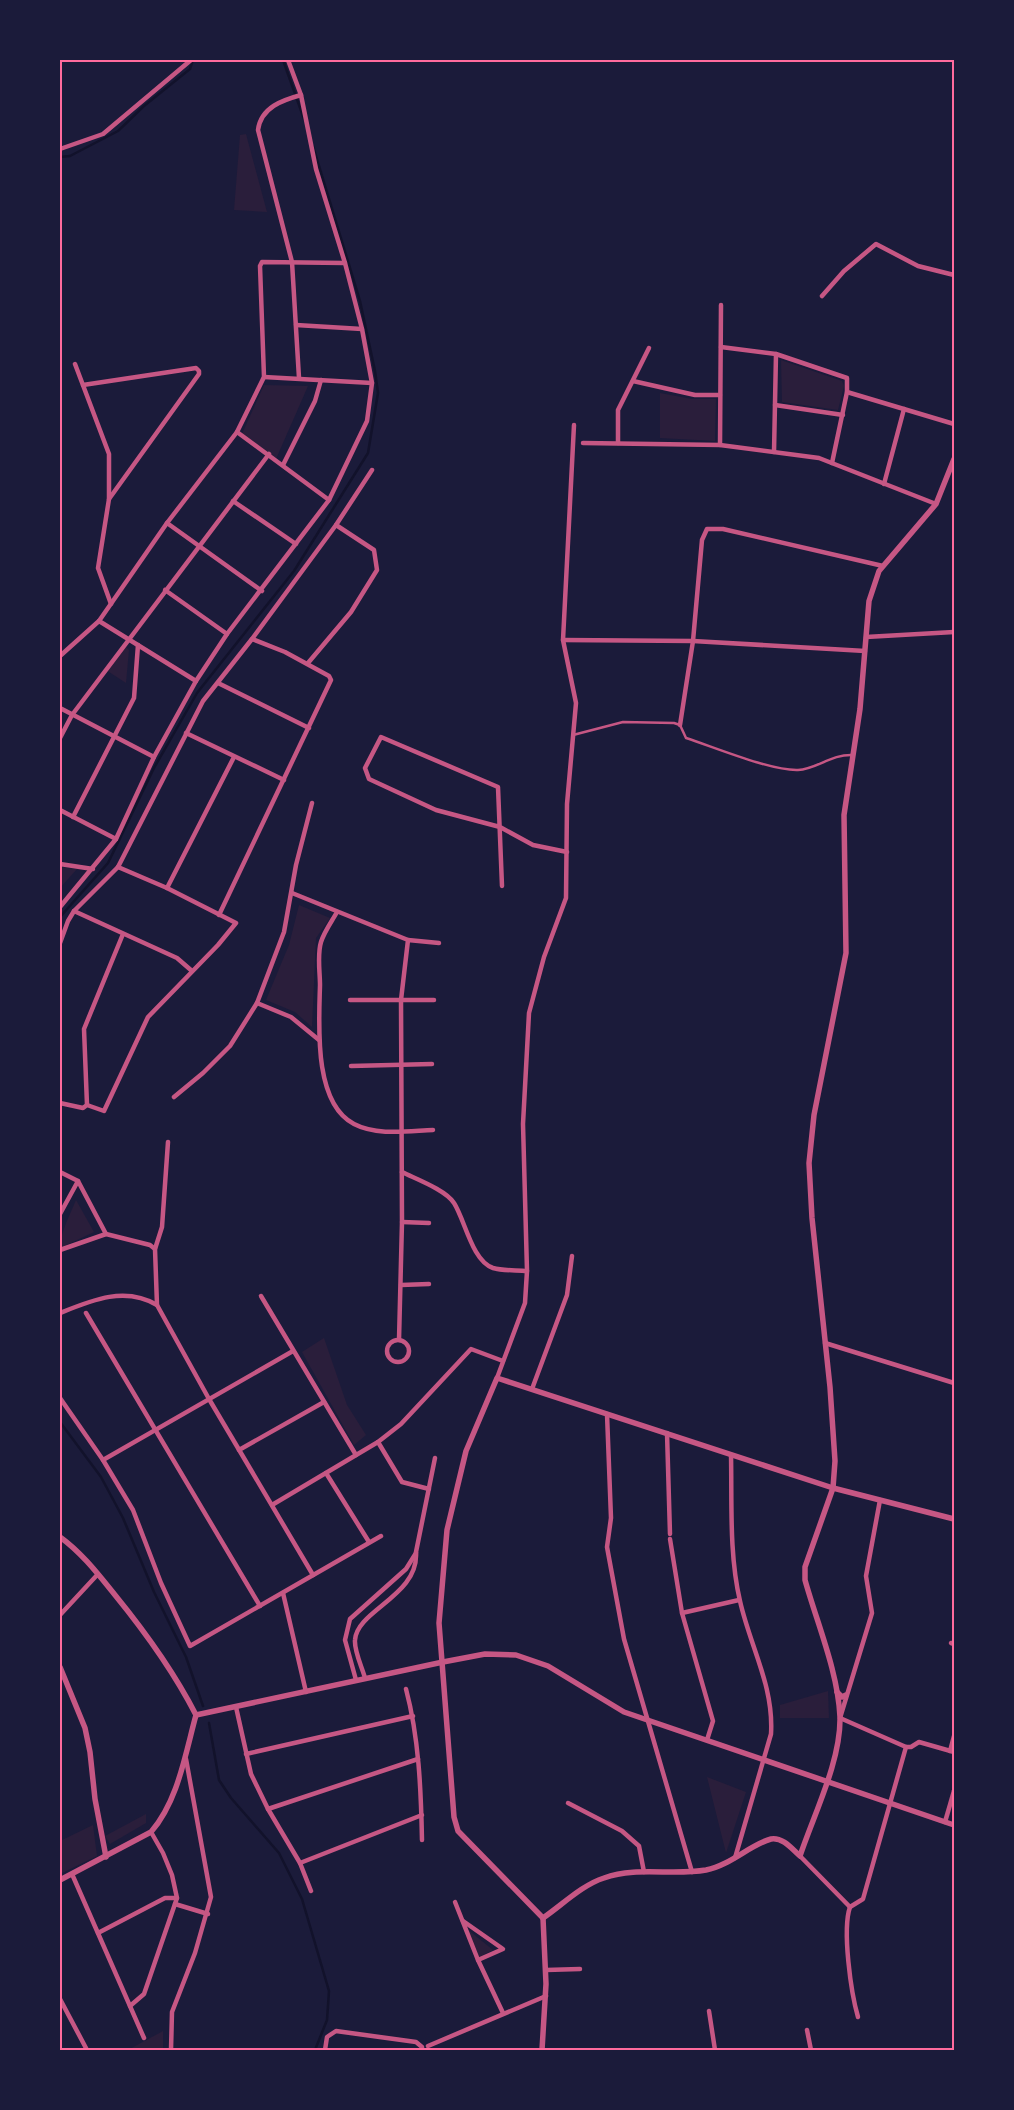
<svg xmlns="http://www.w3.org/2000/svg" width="1014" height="2110" font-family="'Alegreya Sans',sans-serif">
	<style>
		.green { fill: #2a1e3b }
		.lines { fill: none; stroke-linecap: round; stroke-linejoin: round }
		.stream { stroke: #12122b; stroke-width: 2.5 }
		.service { stroke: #c65784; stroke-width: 2.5 }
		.minor { stroke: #c65784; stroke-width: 4.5 }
		.tertiary { stroke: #c65784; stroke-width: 5.5 }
		.neatline { fill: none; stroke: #ff6b9d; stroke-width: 2 }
	</style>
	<rect width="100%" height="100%" fill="#1b1b3a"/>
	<g class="green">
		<path d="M246,134L267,212L234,210L240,135Z"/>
		<path d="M781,360L842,381L844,386L838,410L782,402Z"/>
		<path d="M264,385L308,386L276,459L242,434Z"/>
		<path d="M660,393L692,399H716L715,441L660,438Z"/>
		<path d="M126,647L129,650L126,683L106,670Z"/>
		<path d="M60,867L77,869L60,888Z"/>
		<path d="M299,905L330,918L316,938L312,1027L295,1012L266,1000L289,945Z"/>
		<path d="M76,1200L94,1232L60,1248C60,1233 70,1215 76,1200Z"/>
		<path d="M324,1338L347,1405L366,1435L354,1445L302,1352Z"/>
		<path d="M828,1691L829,1718H780V1705Z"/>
		<path d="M707,1777L746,1792L726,1853Z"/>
		<path d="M146,1814V1823L110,1844L105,1836Z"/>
		<path d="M93,1825L97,1856L60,1874V1841Z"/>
		<path d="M467,1929L493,1950L479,1957Z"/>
		<path d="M163,2031V2050H128Z"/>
	</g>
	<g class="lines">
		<g class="stream">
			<path d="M283,60L304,119"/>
			<path d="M60,157L70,156L118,131L144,106L190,69L193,60"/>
			<path d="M60,917L108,863L154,768L197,693L294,571L368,453L378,393L375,371L360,301L313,146"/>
			<path d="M60,1422L101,1477L123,1518L154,1592L186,1657L203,1706"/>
			<path d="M209,1723L219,1780L231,1798L279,1853L302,1899L329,1991L327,2020L315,2050"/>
		</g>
		<path class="service" d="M573,735L623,722L674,723L680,725L686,738C714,747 771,771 798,770C817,769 831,754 853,755"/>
		<g class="minor">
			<path d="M60,149L103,134L191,60"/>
			<path d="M822,296L844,271L876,244L918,266L954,275"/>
			<path d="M296,325L362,329"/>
			<path d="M721,347L776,354L847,378V392L832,463"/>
			<path d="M75,364L109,454V499L98,568L111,604"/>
			<path d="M264,377L372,383"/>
			<path d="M299,378L292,262L258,130C261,107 283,100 301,95"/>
			<path d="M633,381L695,395H720"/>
			<path d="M83,385L196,368L199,371V374L109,499"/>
			<path d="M847,392L954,424"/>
			<path d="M775,405L843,415"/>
			<path d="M237,432L329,500"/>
			<path d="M583,443L720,445L819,458L936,504"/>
			<path d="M618,443V410L649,348"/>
			<path d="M720,445L721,305"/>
			<path d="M774,452L776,354"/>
			<path d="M283,465L315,401L321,380"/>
			<path d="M884,484L904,409"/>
			<path d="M233,501L296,544"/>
			<path d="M167,523L262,591"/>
			<path d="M165,590L227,634"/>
			<path d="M99,621L196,681"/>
			<path d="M866,637L954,632"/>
			<path d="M563,640L693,641L865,651"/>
			<path d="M60,656L99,621L167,523L237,432L264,377L260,266L262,262L345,263"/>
			<path d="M308,663L351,612L377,570L374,550L336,525"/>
			<path d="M218,683L309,728"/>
			<path d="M60,708L154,757"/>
			<path d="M680,725L693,641L702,540L707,529H723L883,566"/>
			<path d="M186,733L284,780"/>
			<path d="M60,738L72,715L269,454"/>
			<path d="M60,810L116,839"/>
			<path d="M73,817L134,698L138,645"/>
			<path d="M60,864L93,869"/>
			<path d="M502,886L498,787L381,737L365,768L369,779L436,810L500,827L533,845L567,852"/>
			<path d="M167,888L234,757"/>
			<path d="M292,893L408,940L401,1000L402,1222L399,1340"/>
			<path d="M60,907L116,839L154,757L196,681L227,634L329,500L367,421L372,383L362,329L345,263L316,169L301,95L288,60"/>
			<path d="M74,911L177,958L192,971"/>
			<path d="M337,912C332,921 324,932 321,942C317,955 320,972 320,985C319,1023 313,1103 354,1124C377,1136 408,1131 433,1130"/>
			<path d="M219,915L331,680L329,676L285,652L252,639"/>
			<path d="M408,940L439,943"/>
			<path d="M60,943L68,921L74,911L118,867L203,701L252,639L336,525L372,470"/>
			<path d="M350,1000H434"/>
			<path d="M257,1003L291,1017L319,1040"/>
			<path d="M351,1066L432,1064"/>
			<path d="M174,1097L203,1073L230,1046L257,1003L284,932L296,865L312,803"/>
			<path d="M60,1103L83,1108L87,1105L104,1111L148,1017L218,945L236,923L167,888L118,867"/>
			<path d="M87,1105L84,1029L123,934"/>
			<path d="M60,1172L78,1181L106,1234"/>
			<path d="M402,1172C416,1179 446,1190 454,1203C465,1220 472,1261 493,1268C503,1271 516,1270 527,1271"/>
			<path d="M60,1214L78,1181"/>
			<path d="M402,1222L429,1223"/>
			<path d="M60,1250L106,1234L150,1245L155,1249"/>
			<path d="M401,1285L429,1284"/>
			<path d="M261,1296L356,1455"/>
			<path d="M157,1305L155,1249L162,1227L168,1142"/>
			<path d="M60,1313C92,1300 125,1286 157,1305L209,1399L313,1575"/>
			<path d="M86,1313L260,1606"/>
			<circle cx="398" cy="1351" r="11"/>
			<path d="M825,1343L954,1383"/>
			<path d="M497,1378L525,1303L527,1271L523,1124L529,1013L544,957L566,898L567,804L576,703L563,640L574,425"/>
			<path d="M532,1389L567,1295L572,1256"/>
			<path d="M60,1398L103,1460L133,1510L161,1583L190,1646L381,1536"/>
			<path d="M607,1414L611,1518L607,1547L624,1639L692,1872"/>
			<path d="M667,1433L670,1534"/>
			<path d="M378,1442L402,1482L429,1489"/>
			<path d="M239,1450L324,1402"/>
			<path d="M731,1455C732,1502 729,1554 740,1601C750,1646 774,1686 771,1734L735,1858"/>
			<path d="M103,1460L293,1351"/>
			<path d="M326,1473L369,1542"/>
			<path d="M880,1500L866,1576L872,1613L840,1718L906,1747H911L919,1742L954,1752"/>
			<path d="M272,1505L378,1442L401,1424L471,1349L503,1361"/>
			<path d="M670,1539L682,1613L713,1721L707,1740"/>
			<path d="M283,1593L306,1692"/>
			<path d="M682,1613L739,1600"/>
			<path d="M60,1615L98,1574"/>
			<path d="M951,1643L954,1644"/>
			<path d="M365,1678C362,1667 354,1651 355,1640C357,1610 419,1596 416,1552L435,1458"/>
			<path d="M356,1680L345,1640L350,1619L406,1569L416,1553"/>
			<path d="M406,1689C419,1738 421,1790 422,1840"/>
			<path d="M236,1707L251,1774L268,1809L300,1863L311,1891"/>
			<path d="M950,1751L954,1736"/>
			<path d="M246,1754L413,1716"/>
			<path d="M568,1803L622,1831L639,1846L644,1872"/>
			<path d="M268,1809L418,1759"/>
			<path d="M945,1822L954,1791"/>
			<path d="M800,1856L850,1907"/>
			<path d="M300,1863L422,1815"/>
			<path d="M72,1874L144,2038"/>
			<path d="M455,1902L478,1960L503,2013"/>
			<path d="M175,1904L208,1914"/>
			<path d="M850,1907L863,1899L906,1747"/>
			<path d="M850,1907C842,1930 851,1993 858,2017"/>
			<path d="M463,1921L503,1949L478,1960"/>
			<path d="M98,1933L165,1898H177"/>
			<path d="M546,1970L580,1969"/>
			<path d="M60,1999L87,2050"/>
			<path d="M130,2006L144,1994L177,1898L172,1875L163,1853L151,1832"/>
			<path d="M709,2011L715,2050"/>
			<path d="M807,2030L811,2050"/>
			<path d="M428,2046L546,1996"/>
			<path d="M171,2050L172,2012L195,1953L211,1897L186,1759"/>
			<path d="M325,2050L327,2037L336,2031L416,2042L422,2047V2050"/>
		</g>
		<g class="tertiary">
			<path d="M60,1537C82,1553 98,1574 115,1595C146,1633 174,1672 196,1715"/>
			<path d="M60,1667L85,1728L90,1752L95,1799L106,1857"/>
			<path d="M837,1692L842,1697L846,1695"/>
			<path d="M196,1715L443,1662L485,1654L516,1655L548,1666L624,1712L954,1825"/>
			<path d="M60,1880L151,1832C178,1801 185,1755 196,1715"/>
			<path d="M543,1918C562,1905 582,1885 604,1878C637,1866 672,1876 706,1870C731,1865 751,1844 771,1839C783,1837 792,1849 800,1856C814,1814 841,1761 840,1717C838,1672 817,1623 805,1580V1567L833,1488L835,1461L830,1387L812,1218L809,1163L814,1115L846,953L844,815L860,709L869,601L879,571L936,504L954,459"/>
			<path d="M543,1918L458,1831L454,1817L439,1623L447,1530L466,1451L497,1378L833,1488L954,1519"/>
			<path d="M542,2050L546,1984L543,1918"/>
		</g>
	</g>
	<rect width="1014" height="2110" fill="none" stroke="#1b1b3a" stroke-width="122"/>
	<rect x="61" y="61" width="892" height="1988" class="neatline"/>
</svg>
